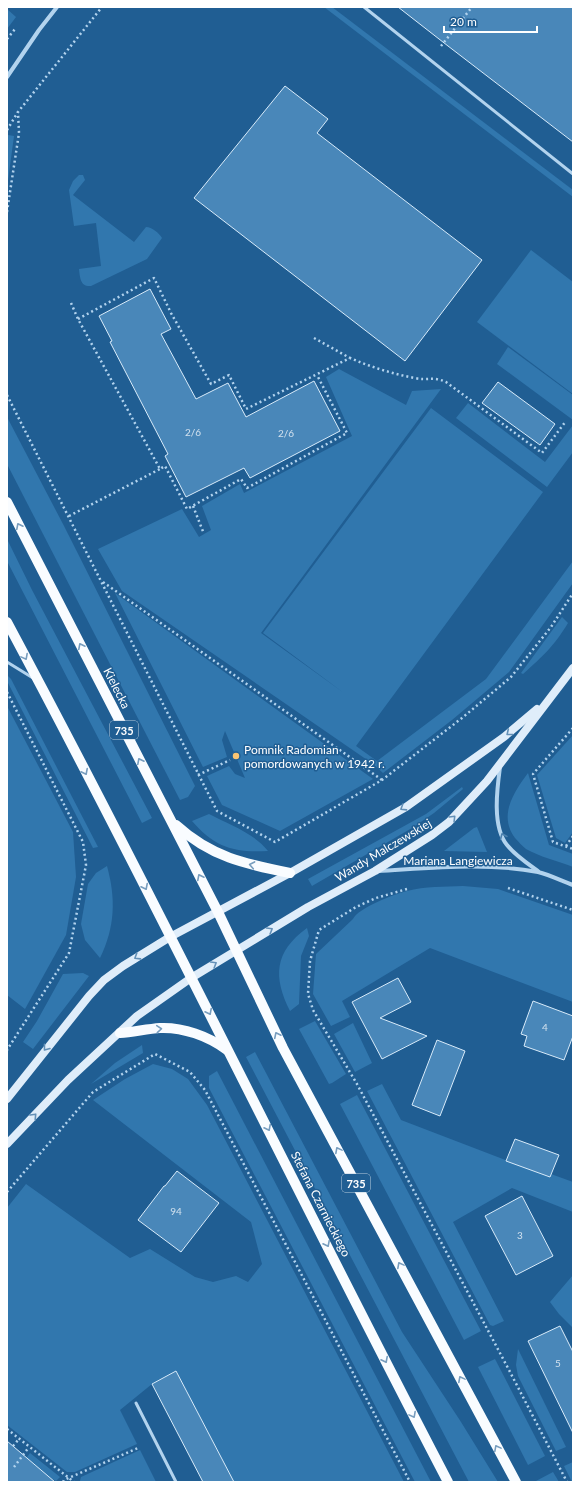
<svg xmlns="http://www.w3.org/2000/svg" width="580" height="1489" font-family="Lato,sans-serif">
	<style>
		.green { fill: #3177ae }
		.building { fill: #4987b9; stroke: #d8ebfa }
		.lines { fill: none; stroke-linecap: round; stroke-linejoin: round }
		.path { stroke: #b2d3ee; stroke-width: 2.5; stroke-dasharray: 2 3; stroke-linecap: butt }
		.service { stroke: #b2d3ee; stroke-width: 3 }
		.minor { stroke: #b2d3ee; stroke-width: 4 }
		.secondary { stroke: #dfedfa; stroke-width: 8 }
		.primary { stroke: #f9fcff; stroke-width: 10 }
		.oneway { stroke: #779dbe }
		.oneway2 { stroke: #6390b7 }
		.oneway3 { stroke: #4c81ae }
		.poi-dot { fill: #fbc573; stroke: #205e93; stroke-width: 1.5 }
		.labels { text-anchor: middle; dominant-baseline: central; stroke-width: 3; stroke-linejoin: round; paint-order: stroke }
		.number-label { font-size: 10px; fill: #d2e1ee }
		.shield { fill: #205e93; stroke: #bccfdf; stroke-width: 1 }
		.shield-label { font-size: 11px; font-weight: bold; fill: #fff }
		.street-label { font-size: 12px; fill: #fff; stroke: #205e93 }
		.poi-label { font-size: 12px; fill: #fff; stroke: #205e93; text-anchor: start }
	</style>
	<rect width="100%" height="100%" fill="#205e93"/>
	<g class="green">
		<path d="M324,7H332L573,190V197Z"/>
		<path d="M7,9L16,17L7,29Z"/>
		<path d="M8,135L14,136L7,188V138Z"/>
		<path d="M79,175H83L85,180L73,195L134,242L146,227C152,227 159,233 162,238L147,259L91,286C80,287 80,277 79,269L101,266L96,223L74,226L69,190L73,181Z"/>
		<path d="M531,250L573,282V394L477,322Z"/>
		<path d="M508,347L573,395V420L497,364Z"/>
		<path d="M339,369L406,405L412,391L441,389L261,633L344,693L263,633L431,408L543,492L356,746L377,761L486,679L573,561V583L509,672L452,720L383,773L373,764L122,591L98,549L182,509L199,537L211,530L202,506L240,484L244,493L352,436L326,377Z"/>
		<path d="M468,403L545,462L573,425V452L547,487L456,418Z"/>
		<path d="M7,417L64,526L195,786L188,797L180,800L7,464Z"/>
		<path d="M7,539L32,590L152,818L142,823L7,561Z"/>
		<path d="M115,593L373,779L280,831L222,805L207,776L229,766L235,774L245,778L225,731L222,740L227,757L203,767Z"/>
		<path d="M562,617L568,623C554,646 543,656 523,674L521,673Z"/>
		<path d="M7,675L11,679L98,847L93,848L7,681Z"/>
		<path d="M7,706L73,832L76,877L66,935L25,1009L7,995Z"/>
		<path d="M573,735V832L565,843L556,838L537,775Z"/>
		<path d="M528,773L549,845L573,854V867C558,861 540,857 526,849C522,846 519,842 515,838C498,815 514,792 528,773Z"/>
		<path d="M462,787L463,789L434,813L412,828L312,886L308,879L426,814Z"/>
		<path d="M209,814C228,824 254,833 268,851C234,853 214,847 192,821Z"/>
		<path d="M477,827L487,852L444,851L474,828Z"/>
		<path d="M107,866C116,899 115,927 100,958L85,940L81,924L88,884L96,873Z"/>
		<path d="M463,886L498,889L573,915V1002L430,948L342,1001L350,1017L331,1026L313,994L316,954L353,919C358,908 395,894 407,891C425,886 445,887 463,886Z"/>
		<path d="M307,928L309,936L301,956L299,1004L290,1011C273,977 274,952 307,928Z"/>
		<path d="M83,973L89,976L33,1049L23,1042L37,1021L63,974Z"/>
		<path d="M315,1021L346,1074L332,1083L329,1084L299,1029Z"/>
		<path d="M353,1023L372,1063L355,1072L334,1034Z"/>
		<path d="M142,1045L143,1053L91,1084L115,1063Z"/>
		<path d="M255,1052L402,1332L461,1422L498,1482H469L246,1057Z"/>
		<path d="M153,1064L172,1069L188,1079L207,1105L404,1482H234L176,1371L152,1384L120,1410L137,1444L75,1472H67L7,1425V1208L26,1184L130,1258L150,1249L195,1277L213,1282L236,1276L248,1282L262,1264L251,1222L93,1100L125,1079Z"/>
		<path d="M217,1071L431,1482H415L209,1088V1076Z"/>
		<path d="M382,1084L401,1120L550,1177L551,1174L573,1182V1212L512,1188L453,1222L504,1321L493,1326L490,1325L367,1091Z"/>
		<path d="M357,1095L481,1331L464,1340L340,1104Z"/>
		<path d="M573,1275V1328L559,1314L550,1302Z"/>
		<path d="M518,1349L566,1447L556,1451L518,1376L516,1365Z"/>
		<path d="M495,1359L545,1456L528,1465L478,1367Z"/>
		<path d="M140,1450L156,1482L80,1481L81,1477Z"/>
		<path d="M30,1453L60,1477L56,1481L52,1479L50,1482L17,1470Z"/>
		<path d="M573,1462V1482H572L564,1466Z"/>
		<path d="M553,1472L559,1482H537L536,1481Z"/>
	</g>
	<g class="building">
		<path d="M398,7H573V142L448,46Z"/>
		<path d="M285,86L328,119L317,133L482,260L405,361L194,198Z"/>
		<path d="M150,289L171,329L161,334L196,399L228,383L246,417L314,381L340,431L250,478L244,468L186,497L165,456L168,454L110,342L112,341L99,316Z"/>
		<path d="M498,382L555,424L540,445L482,403Z"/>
		<path d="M398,978L411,1002L380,1018L427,1036L382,1059L352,1002Z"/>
		<path d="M533,1001L573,1016V1036L564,1060L524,1046L527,1036L521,1034Z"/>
		<path d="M437,1040L465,1051L440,1116L412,1105Z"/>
		<path d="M515,1139L559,1155L550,1177L506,1161Z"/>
		<path d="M177,1171L219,1203L181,1252L138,1220L164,1186H165Z"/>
		<path d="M522,1196L553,1256L516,1275L485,1216Z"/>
		<path d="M560,1326L573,1352V1433L528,1341Z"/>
		<path d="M176,1371L234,1482H203L152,1384Z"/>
		<path d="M7,1441L55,1482H7Z"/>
	</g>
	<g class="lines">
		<g class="path">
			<path d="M7,39L15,29"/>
			<path d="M441,46L472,7"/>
			<path d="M7,130L18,112"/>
			<path d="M7,212L19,133L18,112L102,7"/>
			<path d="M71,303L78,319L160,469L165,466L187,509L241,479L247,488L347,433L317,375"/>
			<path d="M78,319L154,278L171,313L211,384L229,375L246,409L350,358C371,367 393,374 415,378C427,381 433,376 446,382L542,453L566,421"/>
			<path d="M314,338L350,358"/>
			<path d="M7,395L217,811L275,842L382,780L462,718L511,677L551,627L573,593"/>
			<path d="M193,506L204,534"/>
			<path d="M69,516L160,469"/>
			<path d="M103,582L382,780"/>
			<path d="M7,692L83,842L86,865L69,953L7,1050"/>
			<path d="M573,728L533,774L553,842L573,849"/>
			<path d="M198,775L230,760"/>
			<path d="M566,846L573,836"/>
			<path d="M508,888L573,910"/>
			<path d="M407,889L376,898L356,907L319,930L310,961L308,994L313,1010L357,1084L509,1370L567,1482"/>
			<path d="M7,1192L93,1092L155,1054L190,1072L205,1090L410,1482"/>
			<path d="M7,1429L74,1482"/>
			<path d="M13,1446L19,1439"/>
			<path d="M14,1467L29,1447"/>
			<path d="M63,1482L64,1480L138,1448"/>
		</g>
		<g class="service">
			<path d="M364,7L573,174"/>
			<path d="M7,662L33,678"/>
			<path d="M136,1403L176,1482"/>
		</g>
		<g class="minor">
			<path d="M7,77L39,30L57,7"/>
			<path d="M500,767C497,789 492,827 507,845C516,856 527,863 538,871"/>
			<path d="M378,871C431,868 486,862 538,872C550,875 562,881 573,885"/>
		</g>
		<g class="secondary">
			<path d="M7,1099L89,996L104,980L123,966L170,937L290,873L406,807L504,737L537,709"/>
			<path d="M7,1144L68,1080L137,1016L191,978L308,907L375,871L432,835L449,822L487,781L573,668"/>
		</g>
		<g class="primary">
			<path d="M7,502L218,912L283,1048L516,1482"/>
			<path d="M7,622C159,906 299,1197 448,1482"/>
			<path d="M176,825C211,857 245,864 290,873"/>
			<path d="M120,1033C133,1032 147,1029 160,1028C183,1027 208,1036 227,1050"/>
		</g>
	</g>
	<defs><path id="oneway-chevron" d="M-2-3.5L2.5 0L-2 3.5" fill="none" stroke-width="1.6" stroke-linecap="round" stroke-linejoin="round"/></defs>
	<g class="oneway">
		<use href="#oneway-chevron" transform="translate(19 526) rotate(-117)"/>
		<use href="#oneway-chevron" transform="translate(81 646) rotate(-117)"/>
		<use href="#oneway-chevron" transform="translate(25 657) rotate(62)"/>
		<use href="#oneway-chevron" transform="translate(140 761) rotate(-117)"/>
		<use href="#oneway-chevron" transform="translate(85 772) rotate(63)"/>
		<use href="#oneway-chevron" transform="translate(252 865) rotate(-169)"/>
		<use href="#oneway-chevron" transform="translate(200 877) rotate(-117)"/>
		<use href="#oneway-chevron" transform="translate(145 887) rotate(63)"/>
		<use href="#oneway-chevron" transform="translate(209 1012) rotate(63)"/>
		<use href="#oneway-chevron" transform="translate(159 1029) rotate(-5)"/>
		<use href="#oneway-chevron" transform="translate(277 1035) rotate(-116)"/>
		<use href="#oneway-chevron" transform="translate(268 1128) rotate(63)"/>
		<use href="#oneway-chevron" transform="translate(338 1150) rotate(-118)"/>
		<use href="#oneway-chevron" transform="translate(327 1244) rotate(63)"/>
		<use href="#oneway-chevron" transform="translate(400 1265) rotate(-118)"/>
		<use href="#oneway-chevron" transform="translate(385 1360) rotate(63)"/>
		<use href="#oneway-chevron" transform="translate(461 1379) rotate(-118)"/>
		<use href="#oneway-chevron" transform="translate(413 1415) rotate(62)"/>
		<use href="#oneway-chevron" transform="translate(497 1448) rotate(-118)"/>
	</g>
	<g class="oneway2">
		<use href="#oneway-chevron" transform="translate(509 733) rotate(141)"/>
		<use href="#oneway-chevron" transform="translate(403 808) rotate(148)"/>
		<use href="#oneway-chevron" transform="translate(453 818) rotate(-45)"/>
		<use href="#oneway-chevron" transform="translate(270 930) rotate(-31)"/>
		<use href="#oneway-chevron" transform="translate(137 957) rotate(148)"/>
		<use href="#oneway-chevron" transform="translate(214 964) rotate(-31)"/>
		<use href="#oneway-chevron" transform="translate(46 1048) rotate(128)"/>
		<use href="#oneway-chevron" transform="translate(34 1116) rotate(-47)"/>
	</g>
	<use class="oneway3" href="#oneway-chevron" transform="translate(503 836) rotate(-113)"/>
	<circle class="poi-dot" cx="236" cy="756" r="4"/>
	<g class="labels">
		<g class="number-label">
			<text x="193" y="432">2/6</text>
			<text x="286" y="433">2/6</text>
			<text x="545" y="1027">4</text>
			<text x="176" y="1211">94</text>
			<text x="520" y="1235">3</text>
			<text x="558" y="1363">5</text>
		</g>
		<g class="shield">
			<rect x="110" y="721" width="28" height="18" rx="3"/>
			<rect x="342" y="1174" width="28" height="18" rx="3"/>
		</g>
		<g class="shield-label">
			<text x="124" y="730">735</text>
			<text x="356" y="1183">735</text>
		</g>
		<g class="street-label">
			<text transform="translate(117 688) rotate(63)">Kielecka</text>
			<text transform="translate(383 850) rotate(-31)">Wandy Malczewskiej</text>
			<text x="458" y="860">Mariana Langiewicza</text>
			<text transform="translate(321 1204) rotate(63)">Stefana Czarnieckiego</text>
		</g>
		<g class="poi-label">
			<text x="244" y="749">Pomnik Radomian<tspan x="244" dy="14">pomordowanych w 1942 r.</tspan></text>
		</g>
	</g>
	<rect width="580" height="1489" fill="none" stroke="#ffffff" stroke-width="16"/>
	<path d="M444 26v6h93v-6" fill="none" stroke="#ffffff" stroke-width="2"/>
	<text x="450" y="26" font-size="12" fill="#ffffff" stroke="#205e93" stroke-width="3" paint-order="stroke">20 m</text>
</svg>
